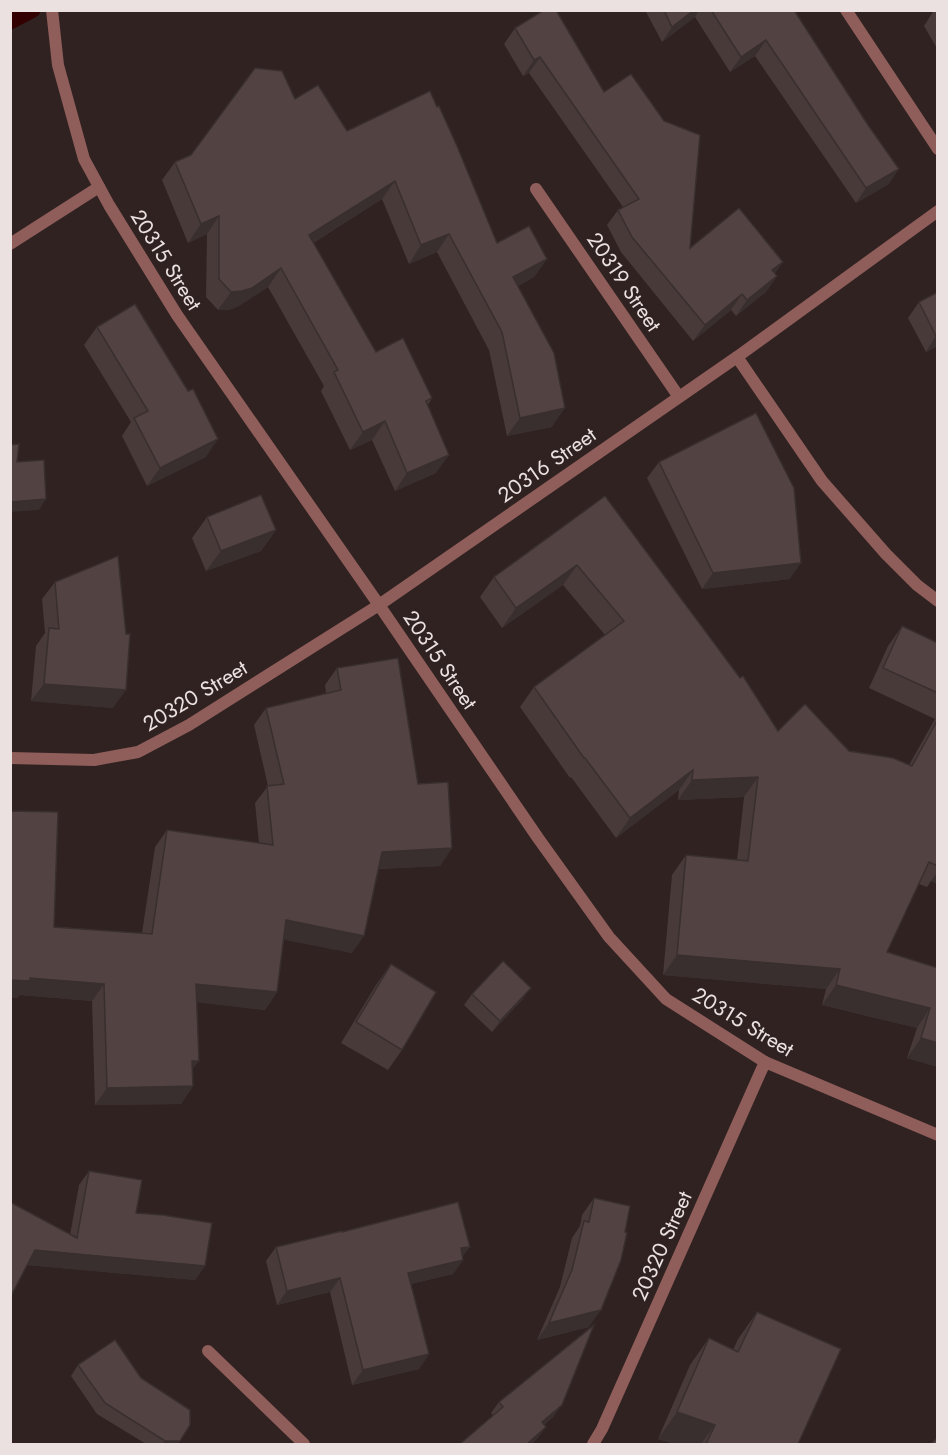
<svg xmlns="http://www.w3.org/2000/svg" width="948" height="1455" font-family="Jost,sans-serif">
	<style>
		.lines { fill: none; stroke-linecap: round; stroke-linejoin: round }
		.stream { stroke: #330002; stroke-width: 15 }
		.minor { stroke: #8f5d5a; stroke-width: 12 }
		.wall { fill: #473a39 }
		.shaded-wall { fill: #392f2e }
		.building { fill: #524342; stroke: #392f2e; stroke-width: 1.5 }
		.labels { text-anchor: middle; dominant-baseline: central; stroke-width: 6; stroke-linejoin: round; paint-order: stroke }
		.street-label { font-size: 21px; fill: #ebe1e0; stroke: #2f2221 }
	</style>
	<rect width="100%" height="100%" fill="#2f2221"/>
	<g class="lines">
		<path class="stream" d="M10,22L33,10"/>
		<g class="minor">
			<path d="M52,10L58,65L84,159L109,205L177,315L379,605L538,838L609,937L666,999L765,1062L938,1135"/>
			<path d="M846,10L938,149"/>
			<path d="M536,189L679,397"/>
			<path d="M10,244L99,187"/>
			<path d="M737,357L938,211"/>
			<path d="M10,758L94,760L138,752L189,725L379,605L737,357L822,481L886,554L917,585L938,601"/>
			<path d="M208,1351L304,1444"/>
			<path d="M593,1444L602,1429L765,1062"/>
		</g>
	</g>
	<g class="wall">
		<path d="M544,10L690,248L783,262L775,273L777,276L766,292L736,316L731,310L693,341L621,252L607,225L618,210L623,207L529,73L523,76L504,44L515,28Z"/>
		<path d="M645,10H794L889,184L856,203L755,56L730,72L695,17L662,42Z"/>
		<path d="M934,10H938V50L924,26Z"/>
		<path d="M295,99L347,131L497,243L547,259L534,277L518,286L552,427L507,436L489,350L437,252L409,264L382,199L313,243L376,352L432,398L428,405L436,473L395,491L372,440L350,450L321,391L324,386L268,287L239,306L229,310H218L206,297L207,234L188,243L162,180L175,162L191,155Z"/>
		<path d="M938,292V346L926,352L908,318L919,302Z"/>
		<path d="M97,327L206,457L147,486L122,436L131,422L84,345Z"/>
		<path d="M659,462L790,579L702,589L647,478Z"/>
		<path d="M605,496L778,731L849,751L909,765L935,719L869,688L888,646L902,626L938,643V884L931,881L927,887L919,884L887,952L938,968V1067L907,1058L917,1028L822,1005L826,989L663,975L672,875L686,855L737,860L744,797L678,800L679,790L616,838L571,777L570,778L520,707L534,687L605,635L563,585L502,628L480,597L494,577Z"/>
		<path d="M207,517L276,530L261,551L206,571L192,538Z"/>
		<path d="M55,582L113,708L31,701L36,646L45,633L42,599Z"/>
		<path d="M337,668L418,784L452,848L440,866L379,869L352,953L284,939L277,992L265,1010L197,1002L192,1070L193,1086L181,1104L95,1105L92,1001L20,995L18,998L54,927L142,933L155,847L167,830L259,843L255,803L268,786L254,725L266,708L326,693L325,685Z"/>
		<path d="M391,964L402,1050L388,1070L341,1043L376,985Z"/>
		<path d="M472,994L523,999L492,1032L464,1005Z"/>
		<path d="M89,1171L136,1213L205,1266L195,1280L27,1265L10,1296V1202L70,1235L79,1185Z"/>
		<path d="M594,1198L589,1327L537,1340L560,1287L572,1238L580,1226L582,1215Z"/>
		<path d="M342,1232L462,1257L463,1260L453,1274L411,1284L429,1354L419,1369L352,1385L330,1292L277,1305L266,1261L276,1247Z"/>
		<path d="M757,1312L798,1444H675L658,1439L690,1365L709,1338L733,1350L738,1339Z"/>
		<path d="M78,1365L178,1444H146L97,1414L71,1376Z"/>
		<path d="M499,1402L554,1416L544,1425L538,1438L531,1444H460L493,1416L491,1413Z"/>
	</g>
	<g class="shaded-wall">
		<path d="M694,10H699L695,17L662,42L672,27Z"/>
		<path d="M766,40L755,56L730,72L741,57Z"/>
		<path d="M540,57L529,73L523,76L534,60Z"/>
		<path d="M899,169L889,184L856,203L866,188Z"/>
		<path d="M395,181L382,199L296,253L309,235Z"/>
		<path d="M219,216L207,234L188,243L201,224Z"/>
		<path d="M449,234L437,252L409,264L421,245Z"/>
		<path d="M547,259L534,277L500,295L513,277Z"/>
		<path d="M783,262L772,278V270Z"/>
		<path d="M281,268L268,287L239,306L229,310H218L231,292Z"/>
		<path d="M777,276L766,292L736,316L747,300Z"/>
		<path d="M742,294L731,310L693,341L705,325Z"/>
		<path d="M936,336H938V346L926,352Z"/>
		<path d="M565,408L552,427L507,436L520,418Z"/>
		<path d="M385,421L372,440L350,450L363,432Z"/>
		<path d="M218,439L206,457L147,486L160,468Z"/>
		<path d="M449,455L436,473L395,491L407,473Z"/>
		<path d="M46,499L39,510L10,512V502Z"/>
		<path d="M276,530L261,551L206,571L221,551Z"/>
		<path d="M801,563L790,579L702,589L713,573Z"/>
		<path d="M577,565L563,585L502,628L516,608Z"/>
		<path d="M44,684L126,690L113,708L31,701Z"/>
		<path d="M693,770L679,790L616,838L630,818Z"/>
		<path d="M758,777L744,797L678,800L692,780Z"/>
		<path d="M452,848L440,866L370,869L382,852Z"/>
		<path d="M938,872V884L931,881Z"/>
		<path d="M286,920L364,936L352,953L274,938Z"/>
		<path d="M677,955L840,969L826,989L663,975Z"/>
		<path d="M30,978L104,984L92,1001L20,995L18,998H10V980Z"/>
		<path d="M196,984L277,992L265,1010L184,1001Z"/>
		<path d="M836,985L930,1008L917,1028L822,1005Z"/>
		<path d="M531,988L523,999L492,1032L500,1021Z"/>
		<path d="M921,1038L938,1043V1067L907,1058Z"/>
		<path d="M192,1061H199L186,1078Z"/>
		<path d="M193,1086L181,1104L95,1105L107,1088Z"/>
		<path d="M470,1247L460,1260H463L453,1274L398,1287L408,1273L461,1248Z"/>
		<path d="M35,1250L205,1266L195,1280L25,1265Z"/>
		<path d="M340,1278L330,1292L277,1305L287,1291Z"/>
		<path d="M601,1310L589,1327L537,1340L549,1323Z"/>
		<path d="M429,1354L419,1369L352,1385L363,1370Z"/>
		<path d="M562,1405L554,1416L534,1433L542,1422Z"/>
		<path d="M677,1412L715,1425L701,1444H675L658,1439Z"/>
		<path d="M546,1427L538,1438L531,1444H527Z"/>
		<path d="M165,1441H180L178,1444H162Z"/>
	</g>
	<g class="building">
		<path d="M544,10H556L604,92L631,74L664,121L700,135L690,248L739,208L783,262L772,270L777,276L747,300L742,294L705,325L632,237L618,210L639,199L540,57L534,60L515,28Z"/>
		<path d="M664,10H694L672,27Z"/>
		<path d="M711,10H794L868,125L899,169L866,188L766,40L741,57Z"/>
		<path d="M255,68L282,71L295,99L318,85L347,131L430,91L437,107L439,106L457,146L497,243L529,226L547,259L513,277L554,353L565,408L520,418L502,332L449,234L421,245L395,181L309,235L376,352L403,338L432,398L426,401L449,455L407,473L385,421L363,432L334,372L338,370L281,268L252,288L242,291L231,292L219,279V216L201,224L175,162L191,155Z"/>
		<path d="M938,292V336H936L919,302Z"/>
		<path d="M135,304L188,391L193,389L218,439L160,468L134,418L148,411L97,327Z"/>
		<path d="M756,413L794,488L801,563L713,573L659,462Z"/>
		<path d="M19,444L17,462L44,460L46,499L10,502V445Z"/>
		<path d="M261,495L276,530L221,551L207,517Z"/>
		<path d="M605,496L740,678L743,676L778,731L805,704L849,751L893,758L912,766L938,719V866L929,862L887,952L938,968V1043L921,1038L930,1008L836,985L840,969L677,955L686,855L748,861L758,777L692,780L693,770L630,818L585,758H584L534,687L624,621L577,565L516,608L494,577Z"/>
		<path d="M118,556L126,634H130L126,690L44,684L49,628L59,629L55,582Z"/>
		<path d="M902,626L938,643V693L883,668Z"/>
		<path d="M398,658L418,784L448,782L452,848L382,852L364,936L286,920L277,992L196,984L199,1061H192L193,1086L107,1088L104,984L30,978V981L10,980V811L58,812L54,927L152,934L167,830L273,845L267,786L284,784L266,708L341,690L337,668Z"/>
		<path d="M503,961L531,988L500,1021L472,994Z"/>
		<path d="M391,964L436,992L402,1050L356,1022Z"/>
		<path d="M89,1171L142,1180L136,1213L163,1215L212,1223L205,1266L35,1250L12,1294L10,1293V1202L77,1238Z"/>
		<path d="M594,1198L630,1206L625,1232L627,1233L621,1260L601,1310L549,1323L572,1270L584,1221L589,1222Z"/>
		<path d="M458,1202L470,1247L461,1248L463,1260L408,1273L429,1354L363,1370L340,1278L287,1291L276,1247L342,1231V1232Z"/>
		<path d="M757,1312L841,1349L798,1444H706L715,1425L677,1412L709,1338L738,1352Z"/>
		<path d="M594,1325L562,1405L542,1422L546,1427L527,1444H460L503,1407L499,1402Z"/>
		<path d="M115,1340L141,1378L190,1410V1425L180,1441H165L105,1403L78,1365Z"/>
		<path d="M938,1437V1444H931Z"/>
	</g>
	<g class="labels">
		<g class="street-label">
			<text transform="translate(166 260) rotate(58)">20315 Street</text>
			<text transform="translate(624 282) rotate(56)">20319 Street</text>
			<text transform="translate(547 465) rotate(-35)">20316 Street</text>
			<text transform="translate(440 660) rotate(56)">20315 Street</text>
			<text transform="translate(195 696) rotate(-31)">20320 Street</text>
			<text transform="translate(743 1022) rotate(31)">20315 Street</text>
			<text transform="translate(662 1246) rotate(-66)">20320 Street</text>
		</g>
	</g>
	<rect width="948" height="1455" fill="none" stroke="#ebe1e0" stroke-width="24"/>
</svg>
